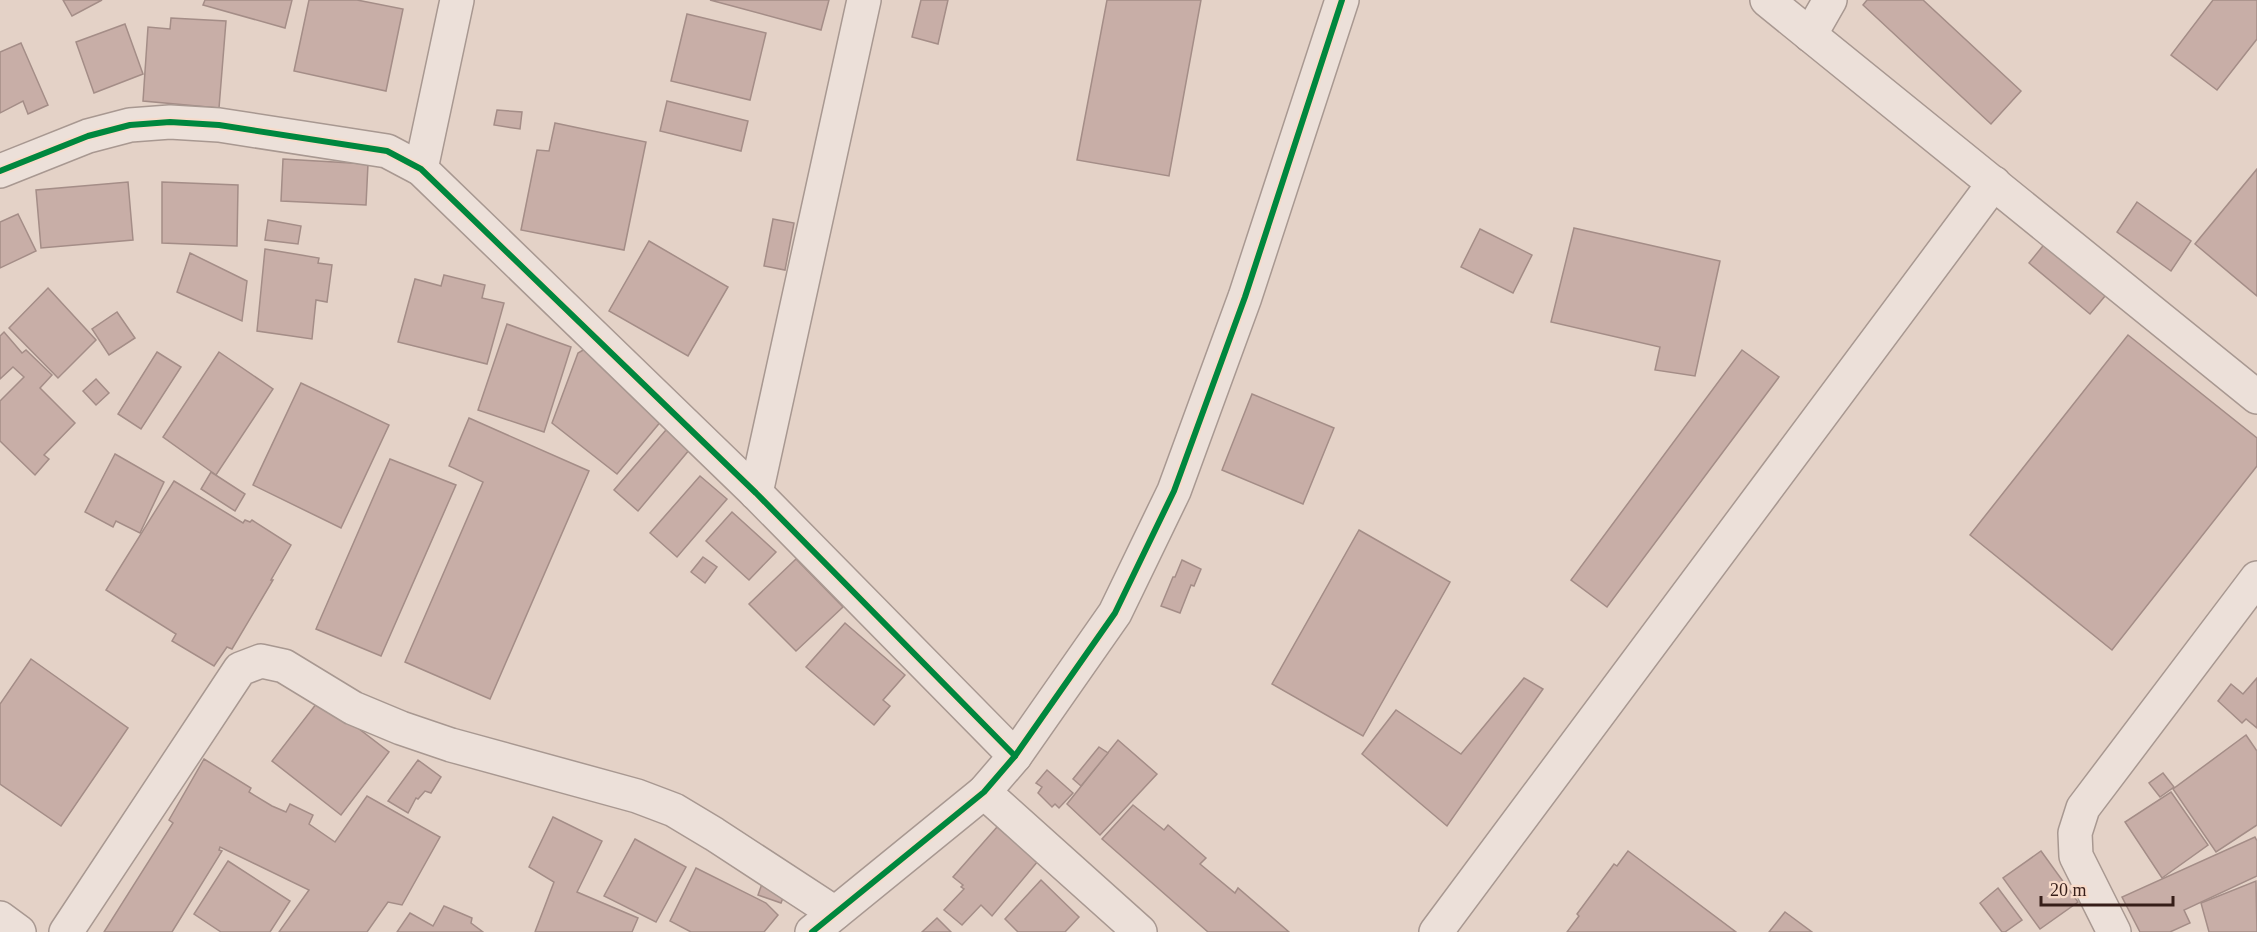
<svg xmlns="http://www.w3.org/2000/svg" width="2257" height="932" font-family="Georgia,serif">
	<style>
		.building { fill: #c8aea7; stroke: #a48d87; stroke-width: 1.5 }
		.lines { fill: none; stroke-linecap: round; stroke-linejoin: round }
		.street-casing { stroke: #a89891; stroke-width: 36 }
		.street { stroke: #ece0d9; stroke-width: 33 }
		.cycleway-casing { stroke: #f8dbca; stroke-width: 10 }
		.cycleway { stroke: #00873e; stroke-width: 6 }
	</style>
	<rect width="100%" height="100%" fill="#e4d2c7"/>
	<g class="building">
		<path d="M63,0H102L72,16Z"/>
		<path d="M205,0H292L285,28L203,5Z"/>
		<path d="M309,0H357L403,9L386,91L294,71Z"/>
		<path d="M710,0H829L821,30Z"/>
		<path d="M921,0H948L938,44L912,37Z"/>
		<path d="M1107,0H1201L1169,176L1077,160Z"/>
		<path d="M1867,0H1923L2021,91L1991,124L1863,5Z"/>
		<path d="M2213,0H2257V39L2217,90L2171,55Z"/>
		<path d="M687,14L766,33L750,100L671,81Z"/>
		<path d="M171,18L226,21L219,108L143,101L148,27L170,29Z"/>
		<path d="M125,24L143,74L94,93L76,42Z"/>
		<path d="M21,43L48,105L28,114L23,101L0,113V52Z"/>
		<path d="M667,101L748,121L741,151L660,131Z"/>
		<path d="M497,110L522,112L520,129L494,125Z"/>
		<path d="M555,123L646,142L624,250L521,230L537,150L549,151Z"/>
		<path d="M283,159L368,164L366,205L281,201Z"/>
		<path d="M2257,169V296L2195,244Z"/>
		<path d="M128,182L133,240L41,248L36,190Z"/>
		<path d="M162,182L238,185L237,246L162,243Z"/>
		<path d="M2137,202L2191,241L2171,271L2117,232Z"/>
		<path d="M18,214L36,251L0,268V222Z"/>
		<path d="M773,219L794,223L785,270L764,266Z"/>
		<path d="M268,220L301,226L298,244L265,240Z"/>
		<path d="M2060,225L2121,277L2090,314L2029,263Z"/>
		<path d="M1574,228L1720,261L1695,376L1655,370L1660,347L1551,322Z"/>
		<path d="M1480,229L1532,255L1513,293L1461,267Z"/>
		<path d="M649,241L728,287L688,356L609,311Z"/>
		<path d="M265,249L319,258L318,263L332,265L327,302L316,300L312,339L257,331Z"/>
		<path d="M190,253L247,281L242,321L177,292Z"/>
		<path d="M444,275L485,285L482,298L504,303L487,364L398,342L415,279L441,286Z"/>
		<path d="M48,288L96,340L58,378L9,328Z"/>
		<path d="M117,312L135,338L109,355L92,329Z"/>
		<path d="M507,324L571,347L544,432L478,410Z"/>
		<path d="M4,332L22,353L26,350L52,375L40,388L75,423L44,455L49,459L35,475L0,441V401L24,377L13,367L0,379V336Z"/>
		<path d="M2128,335L2257,438V466L2112,650L1970,535Z"/>
		<path d="M585,349L667,414L617,474L552,423L578,353Z"/>
		<path d="M1742,350L1779,377L1607,607L1571,580Z"/>
		<path d="M157,352L181,367L141,429L118,414Z"/>
		<path d="M219,352L273,389L216,475L163,437Z"/>
		<path d="M96,379L109,393L96,405L83,391Z"/>
		<path d="M301,383L389,425L341,528L253,485Z"/>
		<path d="M1252,394L1334,428L1303,504L1222,470Z"/>
		<path d="M469,418L589,471L490,699L405,662L483,482L449,466Z"/>
		<path d="M672,423L695,443L638,511L614,490Z"/>
		<path d="M115,454L164,482L140,533L116,521L113,527L85,512Z"/>
		<path d="M390,459L456,485L381,656L316,629Z"/>
		<path d="M211,472L245,494L235,511L201,489Z"/>
		<path d="M700,476L727,499L677,557L650,533Z"/>
		<path d="M174,481L243,523L245,520L250,522L252,520L291,545L271,580H273L232,649L227,647L214,666L172,641L176,634L106,590Z"/>
		<path d="M732,512L776,552L749,580L706,541Z"/>
		<path d="M1359,530L1450,582L1363,736L1272,684Z"/>
		<path d="M703,557L717,567L705,583L691,572Z"/>
		<path d="M796,559L843,607L796,651L749,604Z"/>
		<path d="M1182,560L1201,569L1194,586L1191,585L1180,613L1161,606L1173,577H1175Z"/>
		<path d="M845,623L905,675L883,700L890,706L874,725L806,667Z"/>
		<path d="M31,659L128,728L61,826L0,784V704Z"/>
		<path d="M1524,678L1543,689L1447,826L1362,754L1396,710L1461,754Z"/>
		<path d="M2257,678V728L2246,719L2242,723L2218,701L2231,684L2243,694Z"/>
		<path d="M320,699L389,752L341,815L272,761Z"/>
		<path d="M2246,735L2257,751V825L2216,852L2173,789Z"/>
		<path d="M1118,740L1157,774L1100,835L1067,804Z"/>
		<path d="M1099,747L1108,753L1081,786L1073,779Z"/>
		<path d="M204,759L251,788L249,792L272,806L286,812L290,804L313,815L309,824L335,842L367,796L440,837L402,905L388,902L367,932H279L309,890L220,847L219,850L222,851L172,932H104L173,823L169,820Z"/>
		<path d="M418,760L441,777L431,793L425,791L418,799L416,798L408,813L388,801Z"/>
		<path d="M1047,770L1073,793L1059,808L1055,804L1052,807L1038,793L1042,787L1036,783Z"/>
		<path d="M2163,773L2174,787L2160,797L2149,783Z"/>
		<path d="M2171,792L2208,845L2162,878L2125,822Z"/>
		<path d="M1133,805L1164,830L1168,825L1206,858L1200,864L1235,893L1238,888L1289,932H1208L1102,839Z"/>
		<path d="M553,817L602,841L577,892L638,918L632,932H535L554,882L529,867Z"/>
		<path d="M997,827L1008,836L1010,832L1038,861L992,916L981,905L962,925L944,910L964,889L961,887L963,885L953,877Z"/>
		<path d="M2255,837L2257,841V876L2184,910L2190,923L2170,932H2140L2122,897Z"/>
		<path d="M635,839L686,867L656,922L604,896Z"/>
		<path d="M1628,851L1736,932H1567L1579,916L1577,914L1614,864L1617,866Z"/>
		<path d="M2041,851L2078,902L2040,929L2003,878Z"/>
		<path d="M228,861L290,901L270,932H221L194,914Z"/>
		<path d="M696,868L766,903L778,915L764,932H691L670,921Z"/>
		<path d="M1041,880L1079,917L1065,932H1018L1005,919Z"/>
		<path d="M763,881L786,890L781,903L758,895Z"/>
		<path d="M2256,881L2257,932H2209L2201,903Z"/>
		<path d="M1998,888L2022,920L2005,932H2002L1980,903Z"/>
		<path d="M444,906L472,918L471,923L483,932H397L410,913L433,926Z"/>
		<path d="M1785,912L1812,932H1769Z"/>
		<path d="M937,918L951,932H922Z"/>
	</g>
	<g class="lines">
		<defs>
			<g id="street">
				<path d="M1767,0L2257,397"/>
				<path d="M1810,35L1830,0"/>
				<path d="M421,169L457,0"/>
				<path d="M0,171L88,136L130,125L170,122L219,125L387,151L421,169L756,493L1015,756"/>
				<path d="M756,493L864,0"/>
				<path d="M984,792L1140,932"/>
				<path d="M0,918L19,932"/>
				<path d="M66,932L240,669L261,661L284,666L353,708L401,728L451,745L637,796L674,810L714,834L835,913"/>
				<path d="M812,932L984,792L1015,756L1115,613L1174,491L1245,297L1342,0"/>
				<path d="M1436,932L1994,183"/>
				<path d="M2114,932L2076,856L2075,833L2083,808L2257,578"/>
			</g>
		</defs>
		<use href="#street" class="street-casing"/>
		<use href="#street" class="street"/>
		<defs>
			<g id="cycleway">
				<path d="M0,171L88,136L130,125L170,122L219,125L387,151L421,169L756,493L1015,756"/>
				<path d="M812,932L984,792L1015,756L1115,613L1174,491L1245,297L1342,0"/>
			</g>
		</defs>
		<use href="#cycleway" class="cycleway-casing"/>
		<use href="#cycleway" class="cycleway"/>
	</g>
	<path d="M2041 896v9h132v-9" fill="none" stroke="#361e19" stroke-width="3"/>
	<text x="2050" y="896" font-size="18" fill="#361e19" stroke="#f8dbca" stroke-width="4.5" paint-order="stroke">20 m</text>
</svg>
